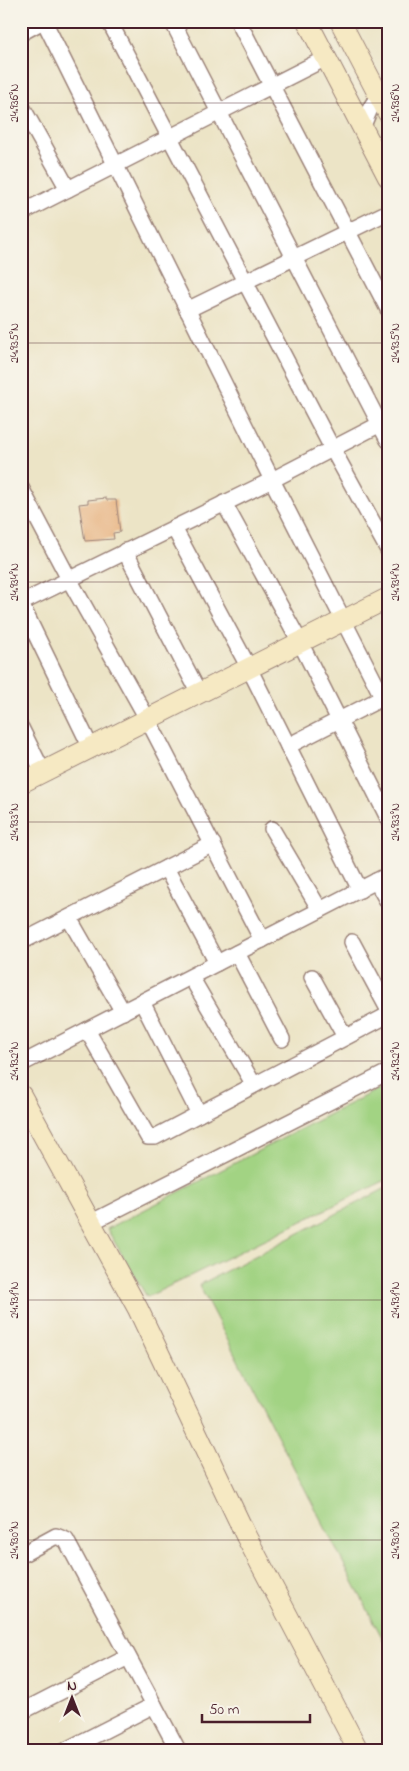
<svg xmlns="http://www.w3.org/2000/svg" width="409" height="1771" font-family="'Indie Flower',sans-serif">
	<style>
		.green { fill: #a2d383; stroke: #767957 }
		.building { fill: #e8b584 }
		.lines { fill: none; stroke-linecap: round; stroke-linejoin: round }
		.street-casing { stroke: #9b8278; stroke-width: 18 }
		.secondary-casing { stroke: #9b8278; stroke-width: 22 }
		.street { stroke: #fff; stroke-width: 15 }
		.secondary { stroke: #f6e9c3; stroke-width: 20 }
		.ticks { fill: none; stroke: #4a1f2b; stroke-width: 1; stroke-opacity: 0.45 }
		.neatline { fill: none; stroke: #4a1f2b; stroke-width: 2 }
		.ticks-label { font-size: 12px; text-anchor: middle; fill: #4a1f2b }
	</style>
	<rect width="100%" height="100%" fill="#f7f3e8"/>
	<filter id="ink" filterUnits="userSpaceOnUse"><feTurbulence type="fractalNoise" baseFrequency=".02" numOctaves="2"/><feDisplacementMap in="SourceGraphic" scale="10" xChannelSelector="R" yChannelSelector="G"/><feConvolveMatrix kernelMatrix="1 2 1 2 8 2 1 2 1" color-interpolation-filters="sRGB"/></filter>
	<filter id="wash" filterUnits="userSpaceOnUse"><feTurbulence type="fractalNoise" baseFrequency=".0096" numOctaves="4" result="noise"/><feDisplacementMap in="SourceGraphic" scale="20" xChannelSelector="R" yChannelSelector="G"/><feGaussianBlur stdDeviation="1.12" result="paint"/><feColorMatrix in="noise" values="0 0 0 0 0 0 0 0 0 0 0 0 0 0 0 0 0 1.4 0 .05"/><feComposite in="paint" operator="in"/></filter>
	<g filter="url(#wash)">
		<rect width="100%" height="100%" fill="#ece4c6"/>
		<g class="green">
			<path d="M388,1084V1179L147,1297L107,1229Z"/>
			<path d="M388,1187V1649L199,1285Z"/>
		</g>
		<g id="blocks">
			<path class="building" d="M106,498V500H116L120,532L113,533L114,539L85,541L79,504L88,503V500Z"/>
		</g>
	</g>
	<g filter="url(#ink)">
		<use href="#blocks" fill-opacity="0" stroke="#9b8278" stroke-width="1"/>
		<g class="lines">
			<defs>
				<g id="street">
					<path d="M44,21L272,480L388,708"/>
					<path d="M109,21L333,450L388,550"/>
					<path d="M172,21L388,440"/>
					<path d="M238,21L388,309"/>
					<path d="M21,33L43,21"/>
					<path d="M21,105L68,189"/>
					<path d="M362,128C369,112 371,100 387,92"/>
					<path d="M21,213L326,58"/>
					<path d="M187,310L388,212"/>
					<path d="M21,488L69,579L148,720L262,940"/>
					<path d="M224,503L300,642L388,818"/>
					<path d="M174,528L249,668L360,890"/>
					<path d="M125,551L199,693"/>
					<path d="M21,603L272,480L388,420"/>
					<path d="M21,604L91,748"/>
					<path d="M21,728L43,772"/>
					<path d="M288,746L388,695"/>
					<path d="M272,829L320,910"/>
					<path d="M166,868L217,963"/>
					<path d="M376,881L388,902"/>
					<path d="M69,918L123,1012"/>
					<path d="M21,942L213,844"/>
					<path d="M352,942L388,1009"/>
					<path d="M237,953L282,1039"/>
					<path d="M191,977L254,1085"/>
					<path d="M312,977L345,1037"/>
					<path d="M142,1002L199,1114"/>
					<path d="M87,1030L148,1137H155L388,1015"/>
					<path d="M21,1064L388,875"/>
					<path d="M90,1223L388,1072"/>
					<path d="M21,1555L56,1536L66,1540L178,1750"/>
					<path d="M21,1712L128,1657"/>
					<path d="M66,1750L154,1705"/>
				</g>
				<g id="secondary">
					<path d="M307,21L388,177"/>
					<path d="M340,21L388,113"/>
					<path d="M21,783L388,598"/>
					<path d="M21,1095L138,1309L246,1536L358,1750"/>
				</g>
			</defs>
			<use href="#street" class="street-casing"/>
			<use href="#secondary" class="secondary-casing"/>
			<use href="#street" class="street"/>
			<use href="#secondary" class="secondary"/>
		</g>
	</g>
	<path class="ticks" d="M21,103H388M21,343H388M21,582H388M21,822H388M21,1061H388M21,1300H388M21,1540H388"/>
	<rect width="409" height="1771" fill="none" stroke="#f7f3e8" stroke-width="55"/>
	<g transform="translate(72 1698)" stroke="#f7f3e8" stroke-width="4" paint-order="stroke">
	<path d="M0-4L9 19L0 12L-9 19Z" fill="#4a1f2b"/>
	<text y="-8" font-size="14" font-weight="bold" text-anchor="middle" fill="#4a1f2b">N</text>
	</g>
	<path d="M202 1714v8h108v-8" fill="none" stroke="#4a1f2b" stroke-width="2.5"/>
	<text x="209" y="1714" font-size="15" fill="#4a1f2b" stroke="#f7f3e8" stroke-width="4" paint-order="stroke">50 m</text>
	<rect x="28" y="28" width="354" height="1716" class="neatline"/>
	<g class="ticks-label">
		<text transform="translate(14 103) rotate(-90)" y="4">24.936°N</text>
		<text transform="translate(395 103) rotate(-90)" y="4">24.936°N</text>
		<text transform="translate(14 343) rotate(-90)" y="4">24.935°N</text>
		<text transform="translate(395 343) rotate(-90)" y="4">24.935°N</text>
		<text transform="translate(14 582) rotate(-90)" y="4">24.934°N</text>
		<text transform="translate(395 582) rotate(-90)" y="4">24.934°N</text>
		<text transform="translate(14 822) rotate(-90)" y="4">24.933°N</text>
		<text transform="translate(395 822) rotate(-90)" y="4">24.933°N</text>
		<text transform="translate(14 1061) rotate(-90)" y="4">24.932°N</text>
		<text transform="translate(395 1061) rotate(-90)" y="4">24.932°N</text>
		<text transform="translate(14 1300) rotate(-90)" y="4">24.931°N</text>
		<text transform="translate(395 1300) rotate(-90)" y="4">24.931°N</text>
		<text transform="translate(14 1540) rotate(-90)" y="4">24.930°N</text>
		<text transform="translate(395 1540) rotate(-90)" y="4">24.930°N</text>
	</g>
</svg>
